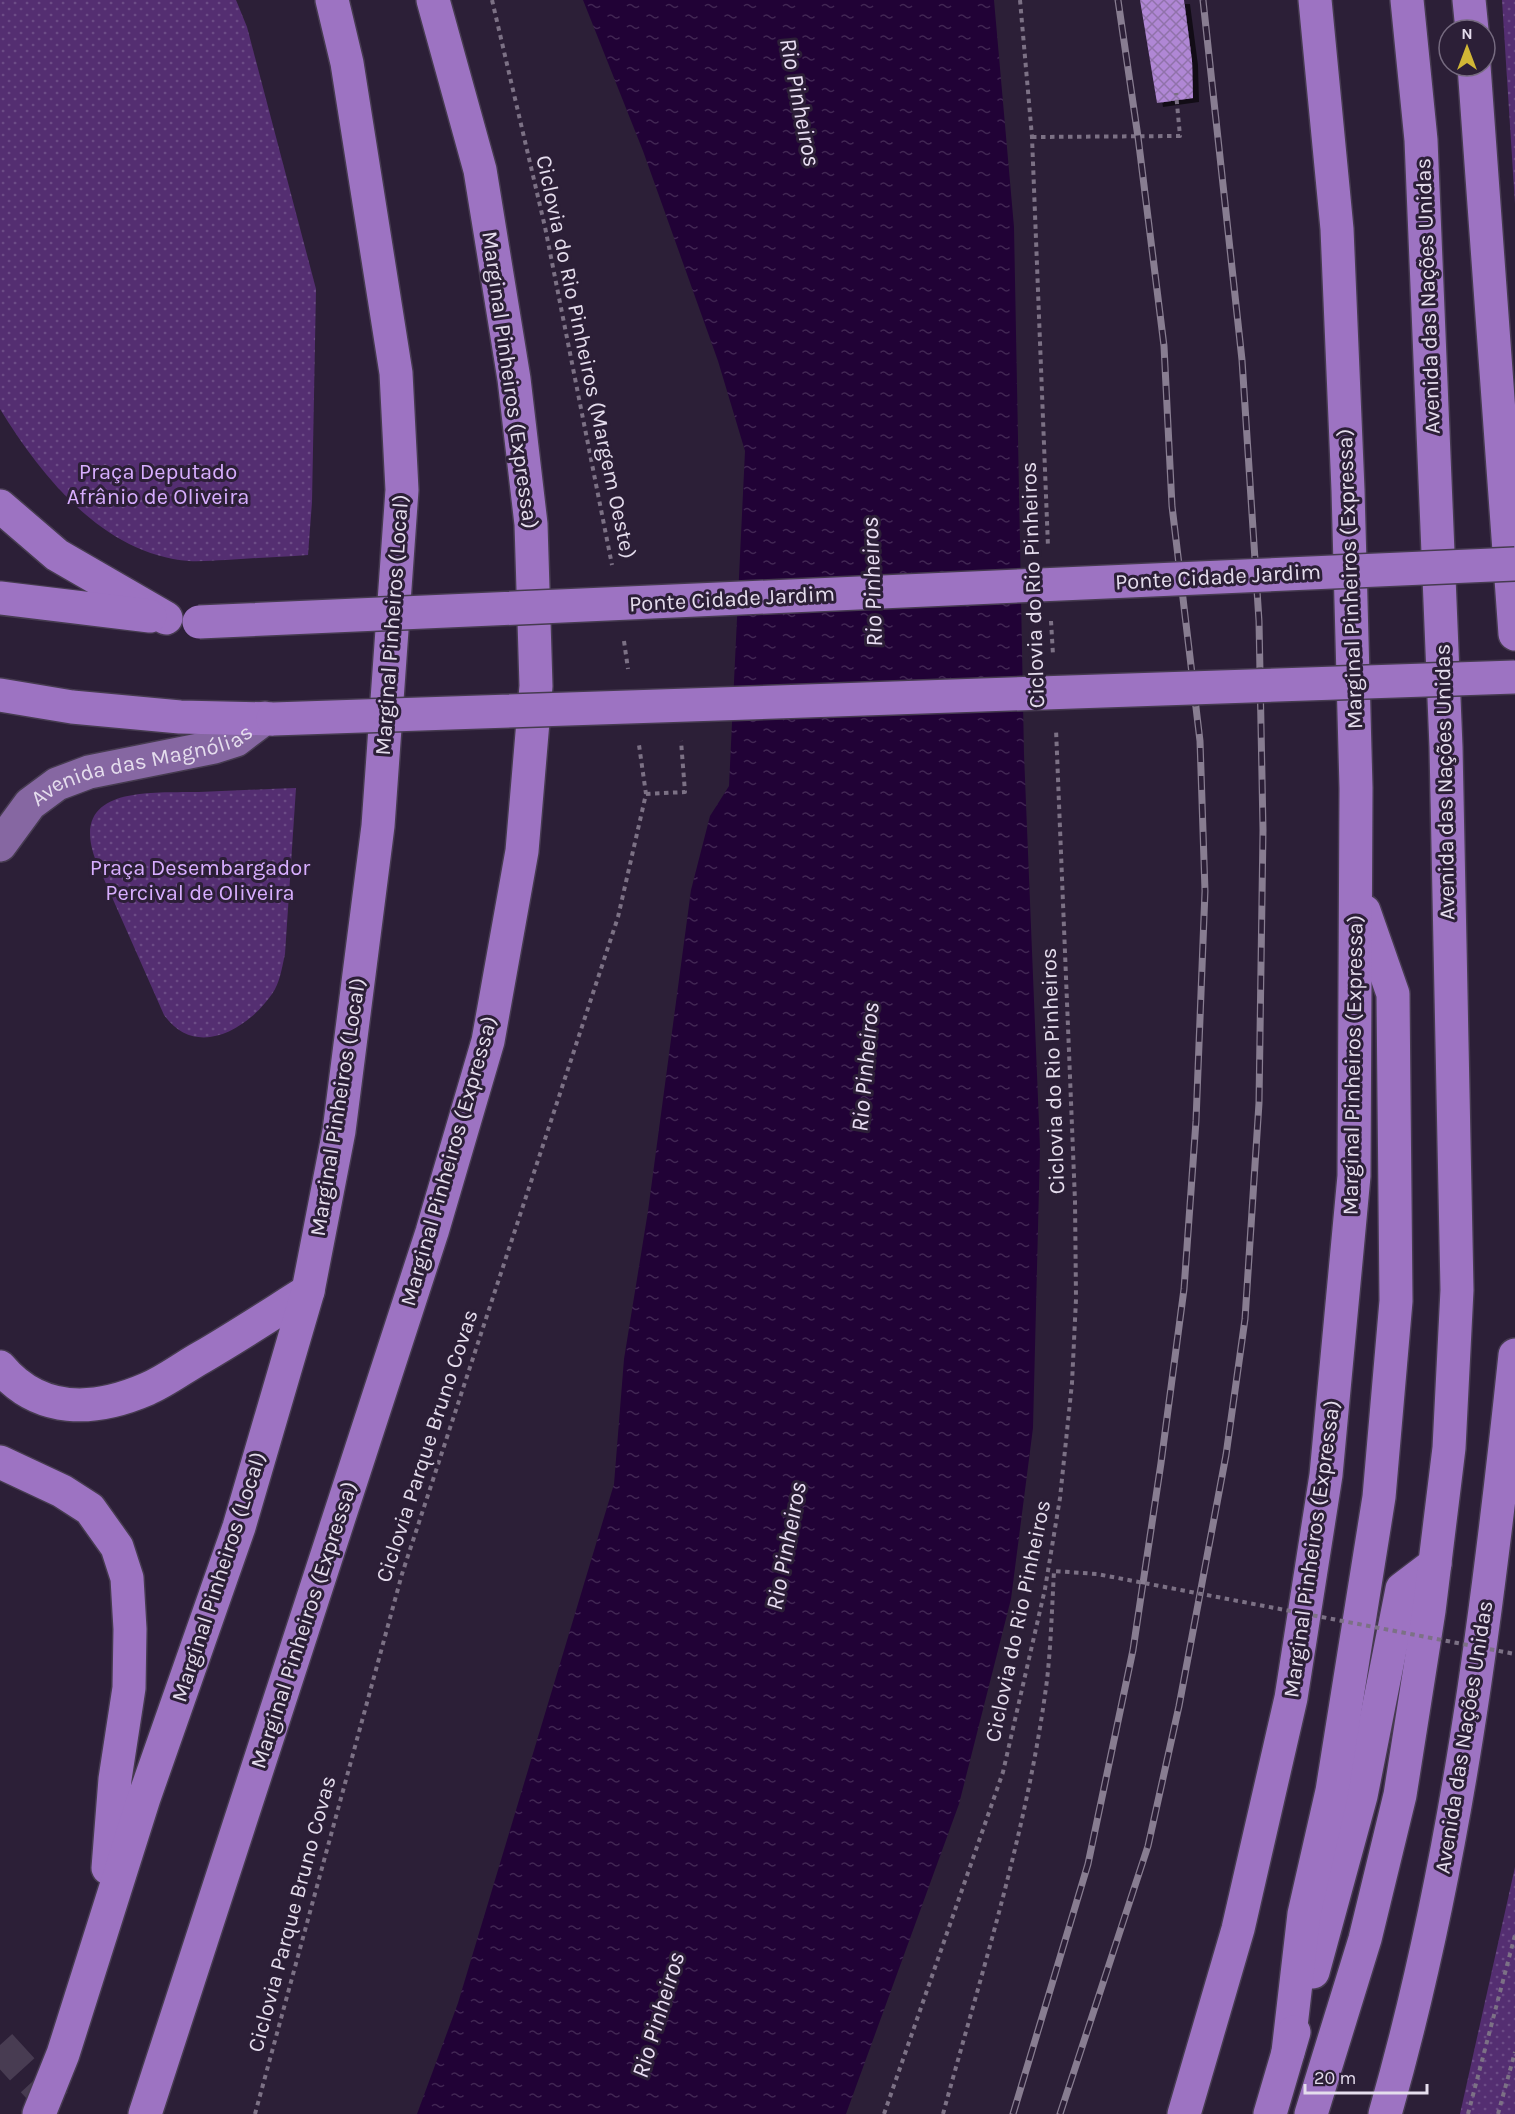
<svg xmlns="http://www.w3.org/2000/svg" width="1515" height="2114" font-family="Karla,sans-serif">
	<style>
		.park { fill: url(#park-dots) }
		.water { fill: url(#water-ripples) }
		.building { fill: url(#building-cross-hatch); filter: url(#shadow) }
		.lines { fill: none; stroke-linecap: round; stroke-linejoin: round }
		.highway-tunnel { stroke: #483c52; stroke-width: 33; stroke-dasharray: 33 16; stroke-linecap: butt }
		.major-casing { stroke: #463b50; stroke-width: 36 }
		.highway-casing { stroke: #463b50; stroke-width: 36 }
		.path { stroke: #7c7185; stroke-width: 4; stroke-dasharray: 4.5 4.5; stroke-linecap: butt }
		.major { stroke: #8667a2; stroke-width: 33 }
		.highway { stroke: #9d73c2; stroke-width: 33 }
		.rail-casing { stroke: #887d91; stroke-width: 7 }
		.rail { stroke: #2c1f37; stroke-width: 4.5; stroke-dasharray: 14; stroke-linecap: butt }
		.highway-bridge-casing { stroke: #463b50; stroke-width: 36; stroke-linecap: butt }
		.path-bridge { stroke: #7c7185; stroke-width: 4; stroke-dasharray: 4.5 4.5; stroke-linecap: butt }
		.highway-bridge { stroke: #9d73c2; stroke-width: 33 }
		.labels { text-anchor: middle; dominant-baseline: central; stroke-width: 6; stroke-linejoin: round; paint-order: stroke }
		.street-label { font-size: 22px; fill: #e5dded; stroke: #2c1f37 }
		.park-label { font-size: 22px; fill: #d8aeff; stroke: #2c1f37 }
		.water-label { font-size: 24px; font-style: italic; fill: #eadff4; stroke: #2c1f37 }
	</style>
	<defs>
		<pattern id="park-dots" width="8" height="8" patternUnits="userSpaceOnUse" patternTransform="scale(1.5)"><rect width="8" height="8" fill="#542e71"/><path d="M2 2h.1M6 6h.1" fill="none" stroke="#6c4c86" stroke-width="1.8" stroke-linecap="round"/></pattern>
		<pattern id="water-ripples" width="26" height="14" patternUnits="userSpaceOnUse" patternTransform="scale(1.5)"><rect width="26" height="14" fill="#210236"/><path d="M2 4q2-2 4 0t4 0M15 11q2-2 4 0t4 0" fill="none" stroke="#412653"/></pattern>
		<pattern id="building-cross-hatch" width="8" height="8" patternUnits="userSpaceOnUse" patternTransform="scale(1.5)"><rect width="8" height="8" fill="#b087d5"/><path d="M0 0l8 8M0 8l8-8" fill="none" stroke="#9072aa"/></pattern>
		<filter id="shadow"><feDropShadow dx="6" dy="4" stdDeviation="0" flood-color="#0009"/></filter>
	</defs>
	<rect width="100%" height="100%" fill="#2c1f37"/>
	<g class="park">
		<path d="M0,0H236L247,27L316,289L312,502L308,555C281,557 253,558 226,560C214,560 201,562 189,561C103,554 42,477 0,409Z"/>
		<path d="M1502,0H1515V204Z"/>
		<path d="M296,788L285,954C282,967 280,983 272,994C248,1029 196,1060 164,1015L96,861C67,785 151,793 199,792C231,791 264,789 296,788Z"/>
		<path d="M1515,1867V2114H1460Z"/>
	</g>
	<path class="water" d="M583,0H994L1014,227L1024,754L1040,1148L1033,1428L1011,1599L959,1804L846,2114H417L458,2003L614,1484L624,1359L648,1211L691,890L710,816L729,786L745,451L718,361L643,151Z"/>
	<path class="building" d="M1140,0H1184L1192,61L1193,98L1157,103Z"/>
	<g class="lines">
		<path class="highway-tunnel" d="M0,2045L41,2090L67,2114"/>
		<defs>
			<g id="major">
				<path id="s1" d="M0,845L30,804L57,784L89,772L214,747L236,740L265,718"/>
			</g>
			<g id="highway">
				<path d="M1469,0L1472,30"/>
				<path d="M1474,66L1515,634"/>
				<path d="M0,506L57,555L166,618"/>
				<path d="M0,598L150,616"/>
				<path d="M0,695L72,707L180,717L273,719"/>
				<path d="M0,1367C39,1414 94,1412 147,1389C166,1381 184,1367 202,1357C238,1336 273,1313 308,1291"/>
				<path d="M0,1462L62,1491L90,1509L117,1547L127,1578L130,1629L129,1688L115,1779L108,1868"/>
				<path d="M1313,1972L1361,1796L1402,1589L1435,1564"/>
				<path d="M1288,2052L1304,1914L1332,1791L1379,1497L1396,1301L1393,994L1364,911"/>
				<path d="M39,2114L63,2054L144,1798L239,1527L308,1291L339,1131L378,826L402,490L396,373L347,63L332,0"/>
				<path d="M145,2114L432,1232L488,1041L522,851L536,686L531,524L514,379L480,170L433,0"/>
				<path d="M1184,2114L1238,1929L1291,1698L1326,1475L1354,1176L1356,788L1348,490L1337,229L1315,0"/>
				<path d="M1270,2114L1294,2032"/>
				<path d="M1311,2114L1365,1939L1400,1795L1429,1611L1449,1448L1457,1290L1446,747L1421,140L1407,0"/>
				<path d="M1385,2114C1456,1866 1488,1611 1515,1355"/>
			</g>
		</defs>
		<use href="#major" class="major-casing"/>
		<use href="#highway" class="highway-casing"/>
		<g class="path">
			<path d="M492,0L545,227L612,565"/>
			<path d="M1020,0L1032,137L1048,547"/>
			<path d="M1032,137L1180,136L1176,93"/>
			<path d="M1051,621L1053,655"/>
			<path d="M624,641L628,669"/>
			<path d="M646,794L685,792L681,741"/>
			<path d="M255,2114L402,1574L618,917L646,794L639,745"/>
			<path d="M884,2114L1003,1772L1045,1589L1060,1498L1072,1383L1076,1299L1075,1201L1056,729"/>
			<path d="M1468,2114L1515,1935"/>
			<path d="M1498,2114L1515,2052"/>
		</g>
		<use href="#major" class="major"/>
		<use href="#highway" class="highway"/>
		<defs>
			<g id="rail">
				<path d="M1013,2114L1088,1864L1133,1650L1161,1463L1184,1289L1196,1121L1205,891L1200,741L1172,506L1164,346L1138,137L1118,0"/>
				<path d="M1060,2114L1148,1846L1179,1706L1226,1455L1245,1319L1259,1103L1263,830L1259,621L1242,360L1203,0"/>
			</g>
		</defs>
		<use href="#rail" class="rail-casing"/>
		<use href="#rail" class="rail"/>
		<defs>
			<g id="highway-bridge">
				<path d="M199,622L1515,564"/>
				<path d="M273,719L1515,677"/>
			</g>
		</defs>
		<use href="#highway-bridge" class="highway-bridge-casing"/>
		<path class="path-bridge" d="M943,2114C982,1971 1028,1828 1047,1680C1051,1644 1052,1607 1054,1571L1097,1574L1515,1654"/>
		<use href="#highway-bridge" class="highway-bridge"/>
	</g>
	<g class="labels">
		<g class="street-label">
			<text transform="translate(1428 296) rotate(-92)">Avenida das Nações Unidas</text>
			<text transform="translate(586 357) rotate(78)">Ciclovia do Rio Pinheiros (Margem Oeste)</text>
			<text transform="translate(510 380) rotate(82)">Marginal Pinheiros (Expressa)</text>
			<text transform="translate(1218 577) rotate(-3)">Ponte Cidade Jardim</text>
			<text transform="translate(1350 579) rotate(-92)">Marginal Pinheiros (Expressa)</text>
			<text transform="translate(1033 585) rotate(-92)">Ciclovia do Rio Pinheiros</text>
			<text transform="translate(732 599) rotate(-3)">Ponte Cidade Jardim</text>
			<text transform="translate(392 625) rotate(-86)">Marginal Pinheiros (Local)</text>
			<text stroke="none"><textPath href="#s1" startOffset="171">Avenida das Magnólias</textPath></text>
			<text transform="translate(1445 782) rotate(-91)">Avenida das Nações Unidas</text>
			<text transform="translate(1353 1065) rotate(-89)">Marginal Pinheiros (Expressa)</text>
			<text transform="translate(1053 1071) rotate(-92)">Ciclovia do Rio Pinheiros</text>
			<text transform="translate(338 1107) rotate(-81)">Marginal Pinheiros (Local)</text>
			<text transform="translate(449 1161) rotate(-74)">Marginal Pinheiros (Expressa)</text>
			<text transform="translate(427 1446) rotate(-72)">Ciclovia Parque Bruno Covas</text>
			<text transform="translate(1312 1549) rotate(-82)">Marginal Pinheiros (Expressa)</text>
			<text transform="translate(219 1577) rotate(-72)">Marginal Pinheiros (Local)</text>
			<text transform="translate(1018 1621) rotate(-78)">Ciclovia do Rio Pinheiros</text>
			<text transform="translate(304 1625) rotate(-72)">Marginal Pinheiros (Expressa)</text>
			<text transform="translate(1464 1737) rotate(-81)">Avenida das Nações Unidas</text>
			<text transform="translate(292 1914) rotate(-75)">Ciclovia Parque Bruno Covas</text>
		</g>
		<g class="park-label">
			<text x="158" y="472">Praça Deputado<tspan x="158" dy="25">Afrânio de Oliveira</tspan></text>
			<text x="200" y="868">Praça Desembargador<tspan x="200" dy="25">Percival de Oliveira</tspan></text>
		</g>
		<g class="water-label">
			<text transform="translate(800 102) rotate(79)">Rio Pinheiros</text>
			<text transform="translate(872 582) rotate(-92)">Rio Pinheiros</text>
			<text transform="translate(865 1067) rotate(-85)">Rio Pinheiros</text>
			<text transform="translate(786 1546) rotate(-79)">Rio Pinheiros</text>
			<text transform="translate(658 2015) rotate(-73)">Rio Pinheiros</text>
		</g>
	</g>
	<g transform="translate(1467 48)"><circle r="28" fill="#2c1f37" stroke="#766b80" stroke-width="1.5"/>
	<path d="M0-4.5L10 22L0 15L-10 22Z" fill="#d1b736"/>
	<text y="-9" font-size="16" font-weight="bold" text-anchor="middle" fill="#e5dded">N</text>
	</g>
	<path d="M1305 2084v9h122v-9" fill="none" stroke="#e5dded" stroke-width="3"/>
	<text x="1314" y="2084" font-size="18" fill="#e5dded" stroke="#2c1f37" stroke-width="4.5" paint-order="stroke">20 m</text>
</svg>
